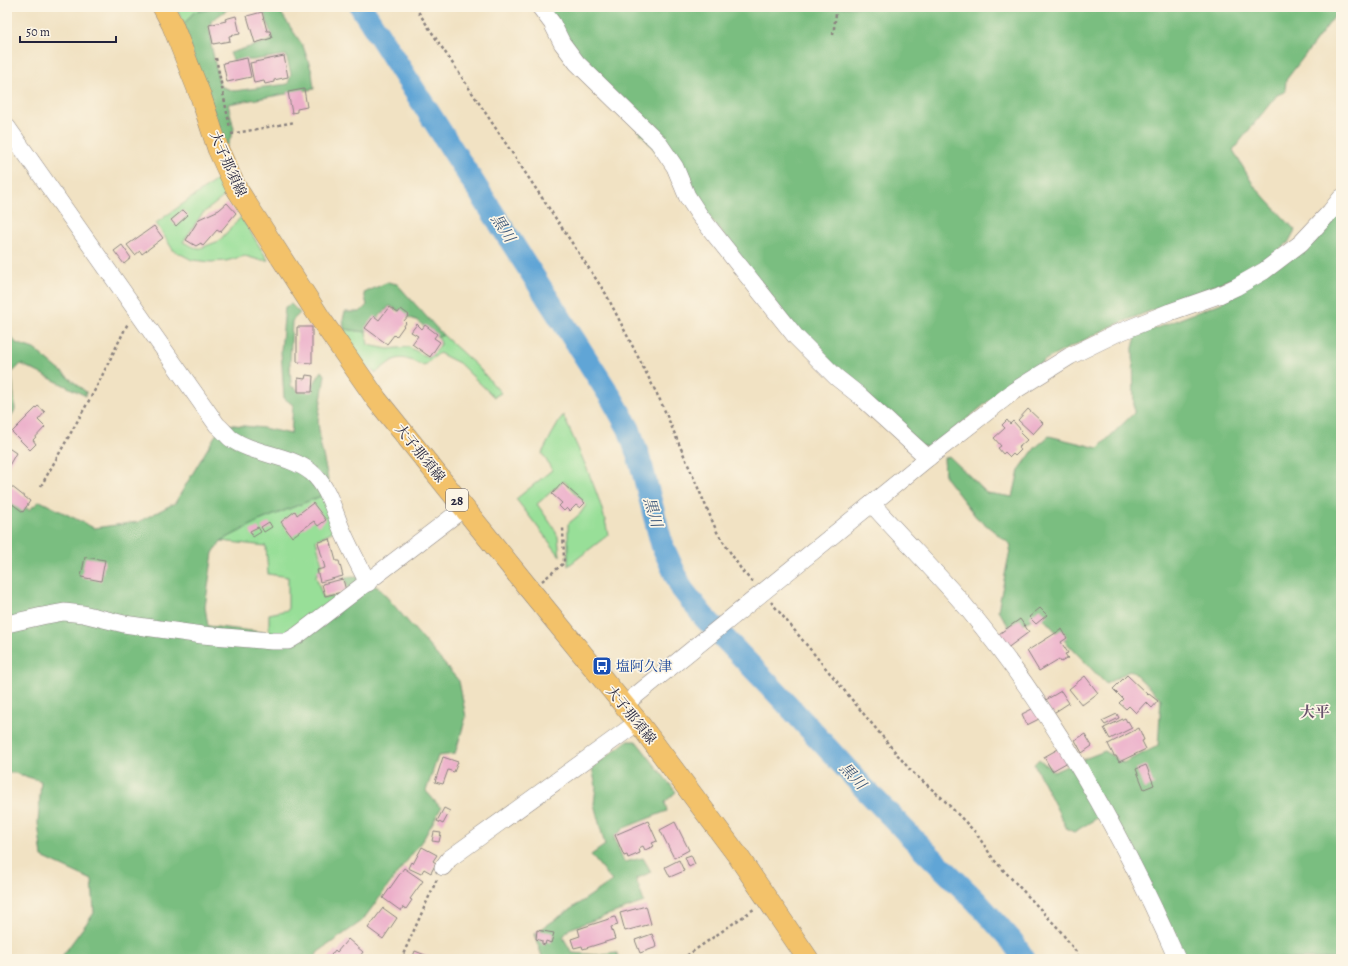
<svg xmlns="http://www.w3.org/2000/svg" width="1348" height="966" font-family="Alegreya,'Noto Serif JP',serif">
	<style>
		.green { fill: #98df98; stroke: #5d806a }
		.forest { fill: #7abe80; stroke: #4e705e }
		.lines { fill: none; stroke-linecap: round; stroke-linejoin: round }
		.river { stroke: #61a5d6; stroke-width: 23 }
		.building { fill: #ecafca }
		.minor-casing { stroke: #8a827f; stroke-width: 18 }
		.major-casing { stroke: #8a827f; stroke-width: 22 }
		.path { stroke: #8a827f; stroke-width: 2.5; stroke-dasharray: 3 3; stroke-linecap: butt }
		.minor { stroke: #fff; stroke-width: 17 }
		.major { stroke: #f3c26a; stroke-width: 21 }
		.labels { text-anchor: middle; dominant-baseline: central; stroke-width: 3.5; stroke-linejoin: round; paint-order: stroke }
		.shield { fill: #fcf5e5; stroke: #63616e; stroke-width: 1 }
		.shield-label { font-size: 13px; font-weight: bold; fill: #22223b }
		.street-label { font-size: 14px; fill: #22223b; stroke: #fcf5e5 }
		.transit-label { font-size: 14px; fill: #164399; stroke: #fcf5e5; text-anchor: start }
		.water-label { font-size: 15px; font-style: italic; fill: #3b5679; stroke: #fcf5e5 }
		.neighbourhood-label { font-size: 15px; font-weight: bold; fill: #69536d; stroke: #fcf5e5 }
	</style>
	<rect width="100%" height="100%" fill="#fcf5e5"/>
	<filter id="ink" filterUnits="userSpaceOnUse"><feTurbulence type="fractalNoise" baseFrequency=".025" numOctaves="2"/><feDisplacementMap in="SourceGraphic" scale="8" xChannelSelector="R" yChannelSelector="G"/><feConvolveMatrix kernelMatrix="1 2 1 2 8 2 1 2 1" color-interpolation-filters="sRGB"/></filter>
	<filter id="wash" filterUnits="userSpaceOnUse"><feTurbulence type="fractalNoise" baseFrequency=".012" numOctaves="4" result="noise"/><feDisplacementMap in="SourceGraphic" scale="16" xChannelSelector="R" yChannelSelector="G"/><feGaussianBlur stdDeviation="0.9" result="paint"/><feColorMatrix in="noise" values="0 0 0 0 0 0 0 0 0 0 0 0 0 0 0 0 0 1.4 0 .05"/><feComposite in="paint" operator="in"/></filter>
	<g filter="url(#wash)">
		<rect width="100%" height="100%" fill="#f1e2c3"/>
		<g class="green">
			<path d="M176,7H205L207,10L194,12L184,24Z"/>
			<path d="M218,179L226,195L202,214L183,242L198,249L219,241L241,217L268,260H259L245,256L226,261L211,262L192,260L173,250L156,223Z"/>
			<path d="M344,329L366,332L368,345L388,349L409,347L429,358L438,349L441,343L438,337L443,335L478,367L501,393L494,397L459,363L439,353L424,366C398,354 397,356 376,373L363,364L345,339Z"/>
			<path d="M563,415C579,451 602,497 608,535L568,566V524L580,514L586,505L564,481L537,504L554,528L558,537L560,556L516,499L552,470L542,453L552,434Z"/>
			<path d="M331,492L337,529L316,540L322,564L316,576L323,598L343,596L288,635L269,632V614L288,610V577L268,574L266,546L221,541L259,521Z"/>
		</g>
		<g class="forest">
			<path d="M213,7H231L211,21V44L220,86L234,91L288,84L291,74L286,55L253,60H233L230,53L272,40L268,24L262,7H277L303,46L312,72L314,89L228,104L234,129L227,147L198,70L184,24L194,12L207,10Z"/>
			<path d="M546,7H1341V8L1286,80L1285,92L1277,95L1233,150L1254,186L1295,230L1288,243L1250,271L1110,327L1047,359L1008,385L932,448L917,444L804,340L695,198L580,61Z"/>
			<path d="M1341,206V959H1169L1109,811L1074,832L1067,829L1034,764L1039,759L1054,772L1071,764L1105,751L1123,763L1158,746L1161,699L1131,670L1106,684L1040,615L1011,630L998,610L1011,545L976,517L945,477L944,458L949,456L987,493L1013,497L1019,470L1035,448L1049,436L1098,448L1134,413L1133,348L1136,336L1221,303Z"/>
			<path d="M388,282L397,284L443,335L438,337L416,320L410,318L390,306L369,326L366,332L344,329L343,319L345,312H360L367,305L364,293Z"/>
			<path d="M291,304L300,313L292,321L290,363L291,386L298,390L309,391L322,371L325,375L318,420L320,442L331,492L259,521L221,541L213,553L205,607L208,626L288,635L349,592L345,577H357L379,588L459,681L466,717L455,754L438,756L426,791L441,808L424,838L362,921L318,952L314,959H60L94,913L92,880L42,857L38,823L41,781L15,773H7V492L29,510L40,501L94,528L138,522L175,503L215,436L225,424L263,428L291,434L293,405L284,398L281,351L285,307Z"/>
			<path d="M7,330L16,343L34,349L86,392V396L21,364L12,373L15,410L7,423Z"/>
			<path d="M627,741H636L676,792L665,802L667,811L624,828L614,837L624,862L643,858L651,872L636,879L644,902L569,929L563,937L572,953L596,955L616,952L620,959H543L534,934L612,881L591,855L605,845L594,804L596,786L592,768Z"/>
		</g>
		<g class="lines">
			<path class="river" d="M361,7L612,399L629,429L642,468L662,545L682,589L704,617L775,691L865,789L917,843L976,901L1012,941L1024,959"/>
		</g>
		<g id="blocks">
			<g class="building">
				<path d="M262,12L267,31H270L272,38L255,43L247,16Z"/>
				<path d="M236,16L240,34L229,36L230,41L213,44L209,25L226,21L225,19Z"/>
				<path d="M284,56L288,77L274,80V82L265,84L264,81L254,83L250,63Z"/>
				<path d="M247,58L251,77L227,82L223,63Z"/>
				<path d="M304,89L307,107L297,109V112L292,113L288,92Z"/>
				<path d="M227,203L236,213L220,232L217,230L203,246L201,243L196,246L186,240L199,219L219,210Z"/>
				<path d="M183,210L188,215L176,226L171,220Z"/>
				<path d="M154,226L163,238L142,254L140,251L135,255L127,245Z"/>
				<path d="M122,245L131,258L124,264L114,251Z"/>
				<path d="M389,307L398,313L401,309L409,315L404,321L406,323L396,337L394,335L387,344L365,328L374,316L379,320Z"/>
				<path d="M417,324L422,329L425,325L437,334L434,338L440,342L430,357L412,344L418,336L411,332Z"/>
				<path d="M297,327H312V363L297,362Z"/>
				<path d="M306,375L313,376L312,392H298V378L305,379Z"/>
				<path d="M38,406L45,412L38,420L45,427L33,440L36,444L30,450L12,432Z"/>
				<path d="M1028,409L1043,423L1033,434L1018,420Z"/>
				<path d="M1007,420L1010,424L1013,421L1022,431L1020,433L1027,440L1018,448L1021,450L1015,456L1013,454L1010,457L1005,452L1003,454L998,448L1001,446L994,438L1005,428L1002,425Z"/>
				<path d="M7,447L16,453L7,469Z"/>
				<path d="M562,483L585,503L580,508L576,505L570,511L567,508L564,511L559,506L562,503L552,494Z"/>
				<path d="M11,486L30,501L23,512L7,500V490Z"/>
				<path d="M313,503L326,520L318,526L314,521L292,537L281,522L295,511L297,515Z"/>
				<path d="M269,522L272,527L264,532L261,527Z"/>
				<path d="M258,527L261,532L253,537L250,531Z"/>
				<path d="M330,539L336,561H339L343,576L320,582L317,570L325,568L318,542Z"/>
				<path d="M85,557L105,560L101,581L81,577Z"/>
				<path d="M343,579L346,591L325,596L322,584Z"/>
				<path d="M1040,608L1047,615L1036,624L1029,617Z"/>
				<path d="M1020,619L1029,632L1006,649L996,636Z"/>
				<path d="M1062,629L1067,638L1061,642L1068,653L1065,654L1068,658L1061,662L1059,659L1039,671L1027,651Z"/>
				<path d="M1127,675L1148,695L1149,694L1158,701L1152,708L1146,702L1136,713L1129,706L1126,709L1119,703L1123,699L1113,689Z"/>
				<path d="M1085,676L1098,693L1082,705L1069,689Z"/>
				<path d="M1061,691L1069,703L1052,714L1044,701Z"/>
				<path d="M1036,707L1041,718L1027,725L1022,714Z"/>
				<path d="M1117,714L1119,718L1105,725L1102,721Z"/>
				<path d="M1125,718L1127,722L1128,721L1132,728L1110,739L1104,728Z"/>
				<path d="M1139,728L1144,740L1142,741L1146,749L1119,762L1116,756H1114L1108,744Z"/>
				<path d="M1085,734L1092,746L1082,753L1075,740Z"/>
				<path d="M1060,748L1068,762L1052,771L1044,757Z"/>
				<path d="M443,757L458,762L454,772L448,770L443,784L435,782Z"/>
				<path d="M1146,765L1154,785L1144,789L1136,769Z"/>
				<path d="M444,808L450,811L443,824L437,821Z"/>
				<path d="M648,821L657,841L652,843L654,846L645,850L643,846L639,848L640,853L628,858L627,855L624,856L615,835Z"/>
				<path d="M675,822L689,850L674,858L660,830Z"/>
				<path d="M434,832L441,833L439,842L432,841Z"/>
				<path d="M422,847L437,855L433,861L436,863L431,873L424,869L421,874L408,868L411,862L413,864Z"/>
				<path d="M691,855L695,864L689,867L685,857Z"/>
				<path d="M679,860L684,871L670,877L665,867Z"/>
				<path d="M404,868L423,881L410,899L412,900L406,909L403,907L401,911L383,898Z"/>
				<path d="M646,906L651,924L625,931L620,913Z"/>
				<path d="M383,908L397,918L383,939L368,928Z"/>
				<path d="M615,917L618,925L611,927L615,939L583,949L582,946L574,948L571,939L580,936L578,929Z"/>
				<path d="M537,930L554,933L551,943L546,941L545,945L542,944V941L536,939Z"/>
				<path d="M652,934L657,947L640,953L635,940Z"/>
				<path d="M348,939L363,952L358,959H328L335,950L337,952Z"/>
				<path d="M415,951L435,959H412Z"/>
			</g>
		</g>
	</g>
	<g filter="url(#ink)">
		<use href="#blocks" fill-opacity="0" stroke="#8a827f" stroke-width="1"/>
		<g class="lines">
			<defs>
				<g id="minor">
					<path d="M540,7L552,23L562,43L577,63L658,142L675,167L687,196L700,216L796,337L836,377L860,396L928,458"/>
					<path d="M7,127L217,425C222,429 226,434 230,438C254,455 288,454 311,472C328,486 333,509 341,528C349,547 359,565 368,583"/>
					<path d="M872,504C903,539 936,572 966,607C1054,712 1122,834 1177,959"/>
					<path d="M7,624L42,616L64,612L83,614L124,624L202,635L272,641H288L298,635L464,508"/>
					<path d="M624,705L928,458L1014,391L1070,356L1115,334L1170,312L1219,295L1236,287L1264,271L1301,243L1330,212L1341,198"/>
					<path d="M443,867L449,859L638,722"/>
				</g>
				<path id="major" d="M163,7L172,24L201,97L218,149L235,186L320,318L377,400L530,590L638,722L738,856L808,959"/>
			</defs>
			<use href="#minor" class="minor-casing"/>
			<use href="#major" class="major-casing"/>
			<g class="path">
				<path d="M415,7L606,294L661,402L717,532L743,572L753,582"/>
				<path d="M833,35L837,7"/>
				<path d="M216,58L230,128"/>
				<path d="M231,134L295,122"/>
				<path d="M41,486L96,388L128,323"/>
				<path d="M542,581L564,563L563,526"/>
				<path d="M771,602L911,771L942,798L976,833L994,860L1058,928L1077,953L1079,959"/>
				<path d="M401,959L437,879"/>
				<path d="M682,959L754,909"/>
			</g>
			<use href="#minor" class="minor"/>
			<use href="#major" class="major"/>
		</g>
	</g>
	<defs>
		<symbol id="bus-square" viewBox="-11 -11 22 22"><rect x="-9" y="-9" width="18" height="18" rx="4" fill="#1a4fb4" stroke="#fcf5e5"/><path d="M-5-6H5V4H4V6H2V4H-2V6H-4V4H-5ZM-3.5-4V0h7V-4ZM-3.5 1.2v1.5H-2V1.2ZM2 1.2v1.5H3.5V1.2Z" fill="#fff"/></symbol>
	</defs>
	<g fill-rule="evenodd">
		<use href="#bus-square" x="591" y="655" width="22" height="22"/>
	</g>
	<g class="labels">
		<rect class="shield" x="446" y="489" width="22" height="22" rx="3"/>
		<g class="shield-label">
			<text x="457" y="500">28</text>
		</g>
		<g class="street-label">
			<text transform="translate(228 164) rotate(66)">大子那須線</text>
			<text transform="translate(420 453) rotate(51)">大子那須線</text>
			<text transform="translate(631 715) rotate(51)">大子那須線</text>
		</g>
		<g class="transit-label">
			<text x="616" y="666">塩阿久津</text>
		</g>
		<g class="water-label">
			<text transform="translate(503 228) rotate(57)">黒川</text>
			<text transform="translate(653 512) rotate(74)">黒川</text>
			<text transform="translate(853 776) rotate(47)">黒川</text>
		</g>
		<g class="neighbourhood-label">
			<text x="1315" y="712">大平</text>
		</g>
	</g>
	<rect width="1348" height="966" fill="none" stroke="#fcf5e5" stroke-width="24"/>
	<path d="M20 36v6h96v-6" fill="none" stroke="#22223b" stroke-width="2"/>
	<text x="26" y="36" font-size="12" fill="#22223b" stroke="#fcf5e5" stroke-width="3" paint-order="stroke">50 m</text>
</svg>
